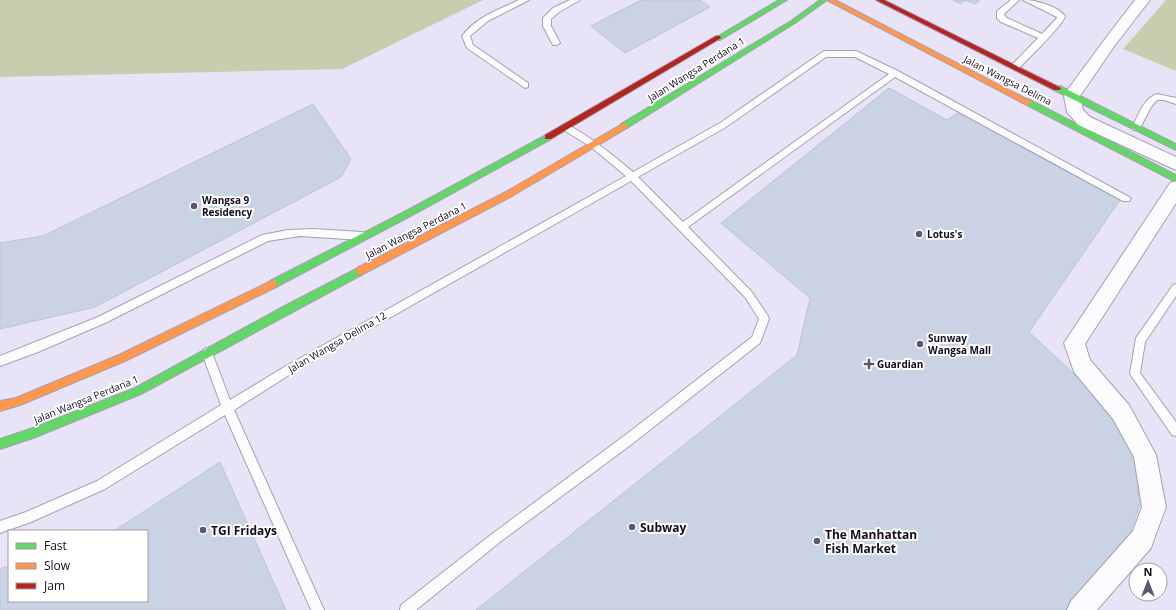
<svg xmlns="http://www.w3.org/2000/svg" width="1176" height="610" font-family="'Open Sans',sans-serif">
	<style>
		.green { fill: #c7cdaf }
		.building { fill: #cad3e4; stroke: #bbc4d5 }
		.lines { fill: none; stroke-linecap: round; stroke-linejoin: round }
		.lane-casing { stroke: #a5a0b3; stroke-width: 2 }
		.street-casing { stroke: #a5a0b3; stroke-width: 2 }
		.fast-casing { stroke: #a5a0b3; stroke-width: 2 }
		.slow-casing { stroke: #a5a0b3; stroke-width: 2 }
		.jam-casing { stroke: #a5a0b3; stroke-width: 2 }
		.lane { fill: #fcfbfe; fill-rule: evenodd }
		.street { fill: #fcfbfe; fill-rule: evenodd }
		.fast { fill: #63d668; fill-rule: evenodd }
		.slow { fill: #ff974d; fill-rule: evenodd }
		.jam { fill: #b3261e; fill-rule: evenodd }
		.poi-dot { fill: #5e576b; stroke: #fff; stroke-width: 1.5 }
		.labels { text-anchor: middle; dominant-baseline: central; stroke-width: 4; stroke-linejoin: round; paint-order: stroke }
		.street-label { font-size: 10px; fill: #130c20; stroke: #fff }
		.poi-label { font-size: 10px; font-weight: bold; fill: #130c20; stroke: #fff; text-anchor: start }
		.near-poi-label { font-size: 12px; font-weight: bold; fill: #130c20; stroke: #fff; text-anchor: start }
	</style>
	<rect width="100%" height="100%" fill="#e8e3f7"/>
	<g class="green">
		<path d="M0,0H483L342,69L0,77Z"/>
		<path d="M1166,0H1176V71L1123,49Z"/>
	</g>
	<g class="building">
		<path d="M641,0H700L710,7L625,53L591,26Z"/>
		<path d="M953,0H980L975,4L965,0L961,4Z"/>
		<path d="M889,88L947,120L958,113L1120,200L1029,332L1104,402L1134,456L1140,504L1124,551L1072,610H476L797,355L810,298L721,223Z"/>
		<path d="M313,104L351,159L341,177L95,307L0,329V243L43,236Z"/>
		<path d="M220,462L286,610H0V569L9,566V601H147V531H114Z"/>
	</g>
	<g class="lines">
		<defs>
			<g id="lane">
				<path d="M519,0H529L488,21L470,36L473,45L528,83V87L525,88L467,48L462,36C476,17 498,10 519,0Z"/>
				<path d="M570,0H580L559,12L551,19V26L560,43L556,45H553L543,26V18L553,8Z"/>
				<path d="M1011,0H1019L1004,14V15L1007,18L1042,34L1057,18V17L1023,0C1036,0 1057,6 1065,16C1065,23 1026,61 1018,69L1015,70L1011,67L1012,65L1038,38L1001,22L997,18V11Z"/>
				<path d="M824,51H856L898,71L1129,197L1131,199L1129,201H1123L895,77L688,227L751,291L768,316L769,319L760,343L632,444L500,542L416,610H400L401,605L492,534L624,436L752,337L759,319L745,297L631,181L294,372L234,410L324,610H311L225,415L105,489L31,522L0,533V521L26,512L97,481L221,405L202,353L203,350L207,348L211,350L230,400L286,366L626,176L591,147L562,129L561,127L562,125C574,122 622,163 633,172L720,123ZM826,57H855L889,74L683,222L638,177L726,127Z"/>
				<path d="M1157,94L1176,98V104L1164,100H1157L1151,107L1139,130H1133L1132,128C1138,116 1143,99 1157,94Z"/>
				<path d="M313,229L362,232L365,233L367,236L365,239L362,240L300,236L268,241L105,323L38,352L0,366V356L98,317L262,235L288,230Z"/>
				<path d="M1176,284V296L1145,342L1140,373L1176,422V436L1172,435L1130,374L1136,338L1173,285Z"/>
			</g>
			<g id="street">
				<path d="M1135,0H1150L1115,45L1080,96L1083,110L1090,117L1176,157V170L1078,125L1067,112L1064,96L1066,92L1105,39Z"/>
				<path d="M1176,181V203L1085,344L1090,360L1129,405L1156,455L1166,507L1154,539L1151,548L1097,610H1067L1071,601L1133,531L1142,507L1134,457L1113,419L1074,372L1064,343L1170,183Z"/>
			</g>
			<g id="fast">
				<path d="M779,0H787L720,40H716L715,38Z"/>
				<path d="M820,0H827L795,23L627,128H621V124L791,21Z"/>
				<path d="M1054,86H1060L1176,144V150L1054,90Z"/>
				<path d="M1028,99L1176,175V182L1025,104L1024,102Z"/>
				<path d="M548,134L551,135V139L416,213L276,287H270L269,284L270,281L410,209Z"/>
				<path d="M360,267L363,268L364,271L363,274L141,394L33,438L0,449V439L33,428L135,388L281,308Z"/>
			</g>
			<g id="slow">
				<path d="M827,0H835L1032,102L1028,105L1025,104Z"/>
				<path d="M624,123L628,126L627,128L512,196L363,274H357L356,271L357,268L506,192Z"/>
				<path d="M273,280L276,281L277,284L276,287L125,361L20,405L0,411V401L16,398L119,355Z"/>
			</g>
			<g id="jam">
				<path d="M876,0H884L1061,88L1060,90H1054Z"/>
				<path d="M716,36H720L721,38L551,139H545V135Z"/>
			</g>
		</defs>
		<use href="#lane" class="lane-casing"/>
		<use href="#street" class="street-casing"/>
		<use href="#fast" class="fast-casing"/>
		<use href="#slow" class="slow-casing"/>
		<use href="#jam" class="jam-casing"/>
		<use href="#lane" class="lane"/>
		<use href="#street" class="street"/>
		<use href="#fast" class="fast"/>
		<use href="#slow" class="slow"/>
		<use href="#jam" class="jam"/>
	</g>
	<g class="poi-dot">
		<circle cx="194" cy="206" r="4"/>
		<circle cx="919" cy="234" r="4"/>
		<circle cx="920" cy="344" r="4"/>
		<path d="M867 358h4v4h4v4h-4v4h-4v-4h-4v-4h4z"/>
		<circle cx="632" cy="527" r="4"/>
		<circle cx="203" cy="530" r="4"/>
		<circle cx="817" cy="541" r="4"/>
	</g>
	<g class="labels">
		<g class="street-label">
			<text transform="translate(696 69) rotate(-32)">Jalan Wangsa Perdana 1</text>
			<text transform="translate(1008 80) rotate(27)">Jalan Wangsa Delima</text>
			<text transform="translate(416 230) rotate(-27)">Jalan Wangsa Perdana 1</text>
			<text transform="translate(337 342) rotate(-30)">Jalan Wangsa Delima 12</text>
			<text transform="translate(86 399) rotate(-22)">Jalan Wangsa Perdana 1</text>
		</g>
		<g class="poi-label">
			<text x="202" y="200">Wangsa 9<tspan x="202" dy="12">Residency</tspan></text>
			<text x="927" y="234">Lotus's</text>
			<text x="928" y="338">Sunway<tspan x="928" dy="12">Wangsa Mall</tspan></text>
			<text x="877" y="364">Guardian</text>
		</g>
		<g class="near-poi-label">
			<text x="640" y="527">Subway</text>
			<text x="211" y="530">TGI Fridays</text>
			<text x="825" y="534">The Manhattan<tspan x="825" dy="14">Fish Market</tspan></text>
		</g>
	</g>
	<rect x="8" y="530" width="140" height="72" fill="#ffffff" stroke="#a19ea6"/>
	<rect x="16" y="543" width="20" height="6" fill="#63d668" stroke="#a19ea6"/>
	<text x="44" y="550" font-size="12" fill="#130c20">Fast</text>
	<rect x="16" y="563" width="20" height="6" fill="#ff974d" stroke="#a19ea6"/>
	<text x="44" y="570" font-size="12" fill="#130c20">Slow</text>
	<rect x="16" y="583" width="20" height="6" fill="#b3261e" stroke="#a19ea6"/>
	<text x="44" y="590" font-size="12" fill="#130c20">Jam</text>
	<g transform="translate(1148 582)"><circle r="19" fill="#ffffff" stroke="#a19ea6"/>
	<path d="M0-3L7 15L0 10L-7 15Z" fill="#5e576b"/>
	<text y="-6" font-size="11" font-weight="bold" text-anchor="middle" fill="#130c20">N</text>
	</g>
</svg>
